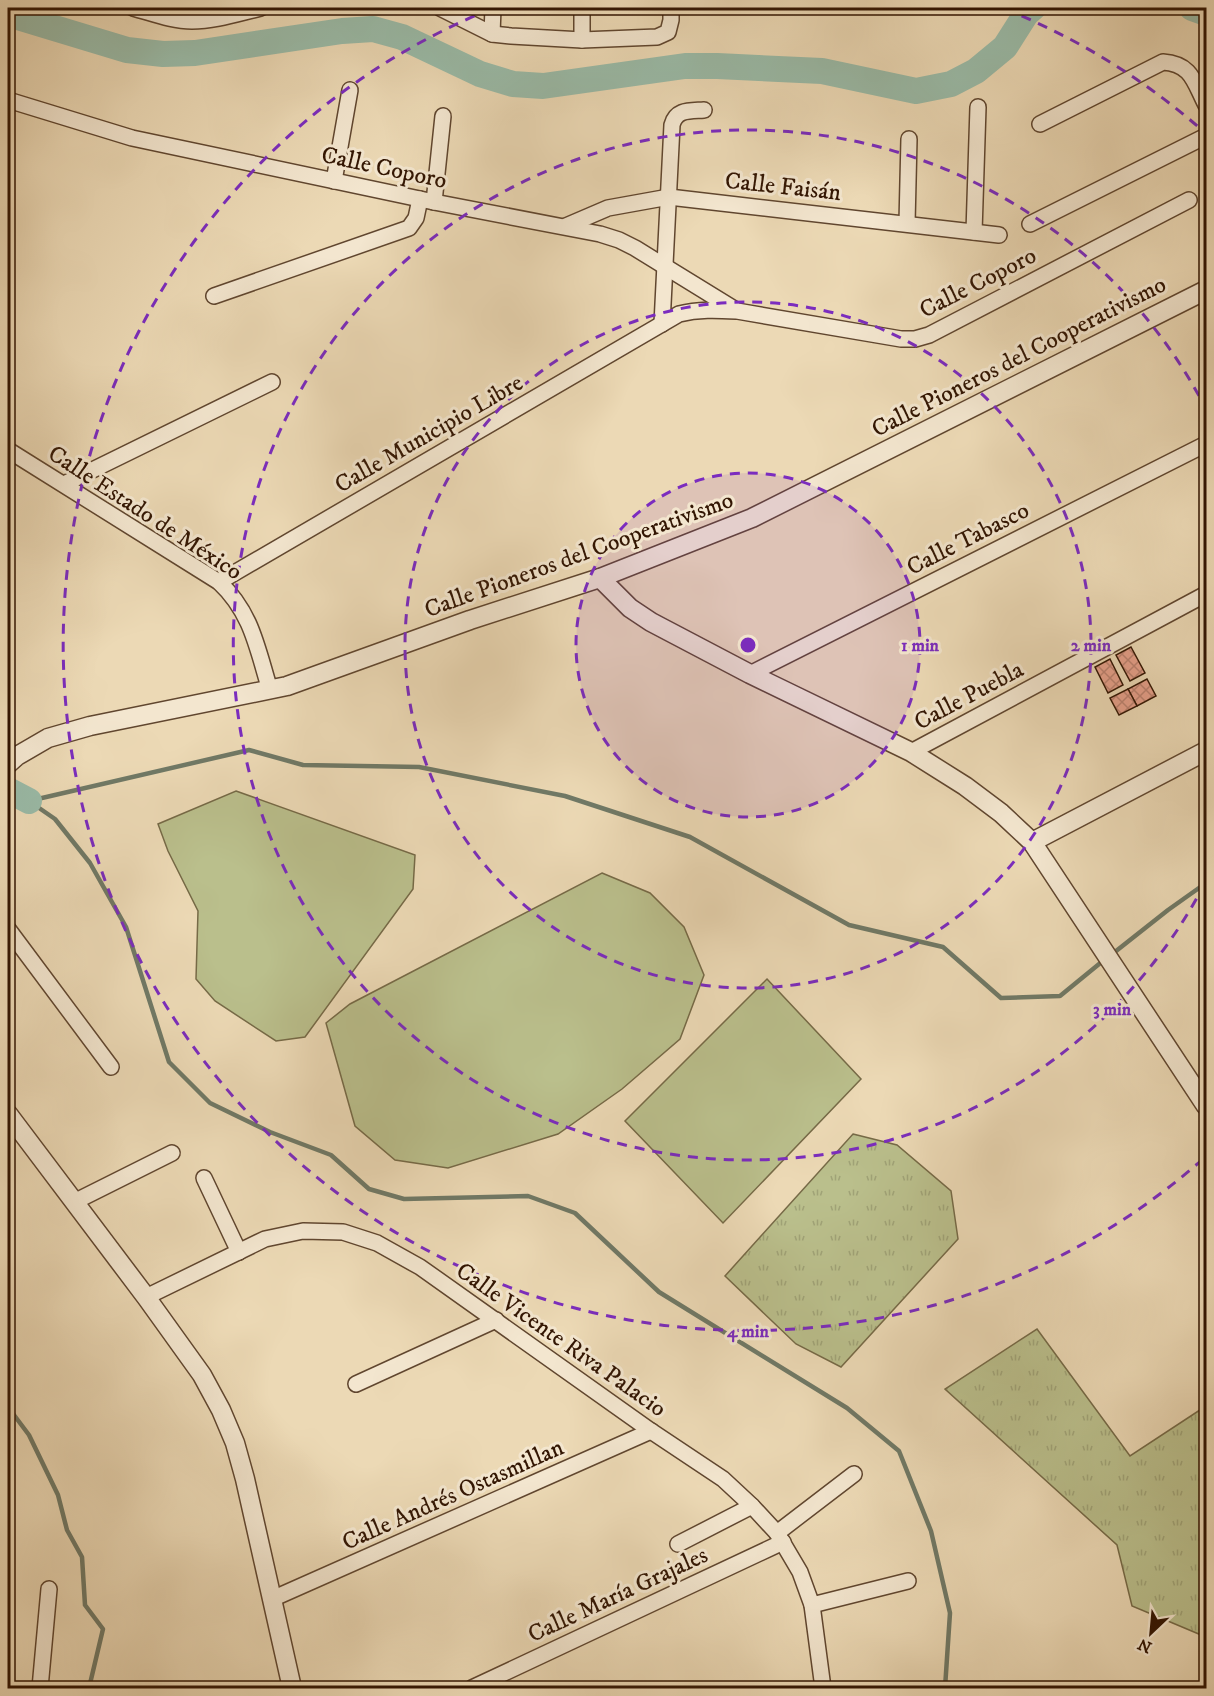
<svg xmlns="http://www.w3.org/2000/svg" width="1214" height="1696" font-family="'IM FELL DW Pica',serif">
	<style>
		.park { fill: url(#park-tufts); stroke: #766a47; stroke-width: 1.5 }
		.pitch { fill: #babf8c; stroke: #766a47; stroke-width: 1.5 }
		.lines { fill: none; stroke-linecap: round; stroke-linejoin: round }
		.stream { stroke: #707966; stroke-width: 4.5 }
		.river { stroke: #9abba8; stroke-width: 26 }
		.building { fill: url(#building-cross-hatch); stroke: #321502; stroke-width: 1.5 }
		.minor-casing { stroke: #60462f; stroke-width: 18 }
		.tertiary-casing { stroke: #60462f; stroke-width: 21 }
		.minor { stroke: #f3e6cf; stroke-width: 15 }
		.tertiary { stroke: #f3e6cf; stroke-width: 18 }
		.ring { fill: none; stroke: #7b2cbf; stroke-width: 3; stroke-dasharray: 10 8 }
		.labels { text-anchor: middle; dominant-baseline: central; stroke-width: 6; stroke-linejoin: round; paint-order: stroke }
		.street-label { font-size: 24px; fill: #321502; stroke: #f3e6cf }
		.centre { fill: #7b2cbf; stroke: #f3e6cf; stroke-width: 3 }
		.ring-label { font-size: 18px; text-anchor: middle; font-weight: bold; fill: #7b2cbf; stroke: #f3e6cf; stroke-width: 6; stroke-linejoin: round; paint-order: stroke }
	</style>
	<defs>
		<pattern id="park-tufts" width="24" height="20" patternUnits="userSpaceOnUse" patternTransform="scale(1.5)"><rect width="24" height="20" fill="#babf8c"/><path d="M3 7l-1-3M5 7V3M7 7l1-3M15 17l-1-3M17 17v-4M19 17l1-3" fill="none" stroke="#a0a377"/></pattern>
		<pattern id="building-cross-hatch" width="8" height="8" patternUnits="userSpaceOnUse" patternTransform="scale(1.5)"><rect width="8" height="8" fill="#e7a08b"/><path d="M0 0l8 8M0 8l8-8" fill="none" stroke="#bc816f"/></pattern>
	</defs>
	<rect width="100%" height="100%" fill="#ecd9b5"/>
	<filter id="stains"><feTurbulence type="fractalNoise" baseFrequency=".00333" numOctaves="4"/><feColorMatrix values="0 0 0 0 .2 0 0 0 0 .09 0 0 0 0 .02 0 0 0 .5 -.17"/></filter>
	<radialGradient id="worn" r=".72"><stop offset=".6" stop-color="#630" stop-opacity="0"/><stop offset="1" stop-color="#630" stop-opacity=".3"/></radialGradient>
	<g class="park">
		<path d="M853,1134L897,1145L951,1191L958,1239L841,1367L796,1344L725,1276Z"/>
		<path d="M1037,1329L1130,1456L1206,1406V1637L1132,1606L1117,1545L945,1389Z"/>
	</g>
	<g class="pitch">
		<path d="M236,791L415,855L413,889L305,1037L276,1041L215,1001L196,979L198,911L168,851L158,824Z"/>
		<path d="M602,873L650,893L684,927L704,975L680,1039L622,1089L558,1134L448,1168L395,1160L355,1126L326,1023L350,1004Z"/>
		<path d="M767,979L861,1079L723,1223L625,1121Z"/>
	</g>
	<g class="lines">
		<g class="stream">
			<path d="M29,801L55,819L90,863L126,927L169,1062L210,1103L270,1132L331,1155L369,1189L404,1199L528,1196L575,1213L659,1292L847,1408L899,1451L931,1531L950,1613L945,1688"/>
			<path d="M29,801L249,750L303,765L419,767L565,796L690,837L849,925L943,947L1001,998L1060,996L1104,960"/>
			<path d="M1111,955L1168,910L1206,883"/>
			<path d="M8,1407L29,1435L58,1495L67,1530L82,1557L85,1605L103,1629L89,1688"/>
		</g>
		<g class="river">
			<path d="M1192,8L1206,13"/>
			<path d="M8,14L127,50L163,54L195,53L342,31L373,29L402,37L480,74L513,84L543,86L685,66H717L822,71L916,91L951,84L976,71L1005,47L1026,14L1033,8"/>
			<path d="M8,790L29,801"/>
		</g>
	</g>
	<g class="building">
		<path d="M1131,647L1145,673L1130,681L1116,655Z"/>
		<path d="M1110,659L1123,685L1108,693L1095,667Z"/>
		<path d="M1147,679L1156,696L1137,706L1128,689Z"/>
		<path d="M1128,689L1137,706L1119,715L1110,698Z"/>
	</g>
	<g class="lines">
		<defs>
			<g id="minor">
				<path d="M133,8C152,13 172,21 192,21C215,21 239,13 261,8"/>
				<path d="M440,8L492,34L511,36L582,40L657,37L668,32L671,20V8"/>
				<path d="M492,34L493,8"/>
				<path d="M582,40V8"/>
				<path d="M8,100L132,138L434,202L600,234L619,240L635,248L734,309"/>
				<path d="M1040,124L1163,62C1192,64 1194,82 1206,105"/>
				<path d="M334,181L350,90"/>
				<path d="M434,202L443,116"/>
				<path d="M907,223L909,139"/>
				<path d="M1030,224L1206,136"/>
				<path d="M566,226L608,208L669,197L999,235"/>
				<path d="M974,232L978,107"/>
				<path d="M214,296L409,228L416,218L420,199"/>
				<path d="M662,324L672,125C676,109 690,111 704,110"/>
				<path d="M8,450L219,582C252,613 257,648 270,690"/>
				<path d="M64,484L272,382"/>
				<path d="M219,582L679,314C699,309 717,310 737,311L901,339H915L929,335L1189,200"/>
				<path d="M750,674L1206,444"/>
				<path d="M911,752L1206,594"/>
				<path d="M8,929L111,1067"/>
				<path d="M204,1178L239,1252"/>
				<path d="M74,1202L172,1153"/>
				<path d="M146,1297L265,1239L303,1231L343,1232L377,1243L420,1267L651,1431L723,1479L752,1506L777,1533L800,1572L812,1605L823,1688"/>
				<path d="M356,1384L496,1320"/>
				<path d="M777,1533L854,1474"/>
				<path d="M678,1544L752,1506"/>
				<path d="M272,1599L651,1431"/>
				<path d="M812,1605L908,1581"/>
				<path d="M40,1688L49,1589"/>
				<path d="M472,1688L783,1542"/>
			</g>
			<g id="tertiary">
				<path d="M600,578L630,608L651,622L750,674L911,752L965,786L1001,813L1032,842L1206,1106"/>
				<path d="M8,764L17,756L48,738L90,726L287,686L470,620L600,578L752,518L1206,290"/>
				<path d="M1032,842L1206,751"/>
				<path d="M8,1114L146,1297L202,1375L221,1410L235,1443L245,1479L292,1688"/>
			</g>
		</defs>
		<use href="#minor" class="minor-casing"/>
		<use href="#tertiary" class="tertiary-casing"/>
		<use href="#minor" class="minor"/>
		<use href="#tertiary" class="tertiary"/>
	</g>
	<circle cx="748" cy="645" r="172" fill="#7b2cbf" fill-opacity=".12"/>
	<g class="ring">
		<circle cx="748" cy="645" r="172"/>
		<circle cx="748" cy="645" r="343"/>
		<path d="M1205 883A515 515 0 1 1 1205 407"/>
		<path d="M1203 1159A686 686 0 1 1 491 9M1005 9A686 686 0 0 1 1203 131"/>
	</g>
	<g class="labels">
		<g class="street-label">
			<text transform="translate(384 168) rotate(12)">Calle Coporo</text>
			<text transform="translate(783 187) rotate(6)">Calle Faisán</text>
			<text transform="translate(978 283) rotate(-27)">Calle Coporo</text>
			<text transform="translate(1019 357) rotate(-27)">Calle Pioneros del Cooperativismo</text>
			<text transform="translate(429 434) rotate(-30)">Calle Municipio Libre</text>
			<text transform="translate(145 513) rotate(33)">Calle Estado de México</text>
			<text transform="translate(968 539) rotate(-27)">Calle Tabasco</text>
			<text transform="translate(579 555) rotate(-20)">Calle Pioneros del Cooperativismo</text>
			<text transform="translate(969 696) rotate(-28)">Calle Puebla</text>
			<text transform="translate(561 1340) rotate(35)">Calle Vicente Riva Palacio</text>
			<text transform="translate(453 1495) rotate(-24)">Calle Andrés Ostasmillan</text>
			<text transform="translate(618 1595) rotate(-25)">Calle María Grajales</text>
		</g>
	</g>
	<circle cx="748" cy="645" r="9" class="centre"/>
	<g class="ring-label">
		<text x="920" y="651">1 min</text>
		<text x="1091" y="651">2 min</text>
		<text x="1112" y="1015">3 min</text>
		<text x="748" y="1337">4 min</text>
	</g>
	<rect width="1214" height="1696" fill="none" stroke="#ecd9b5" stroke-width="30"/>
	<rect x="9" y="9" width="1196" height="1678" fill="none" stroke="#321502" stroke-width="3"/>
	<rect x="15" y="15" width="1184" height="1666" fill="none" stroke="#321502" stroke-width="1.5"/>
	<g transform="translate(1151 1633) rotate(206)" stroke="#f3e6cf" stroke-width="4.5" paint-order="stroke">
	<path d="M0-4.5L10 22L0 15L-10 22Z" fill="#321502"/>
	<text y="-9" font-size="16" font-weight="bold" text-anchor="middle" fill="#321502">N</text>
	</g>
	<rect width="100%" height="100%" filter="url(#stains)"/>
	<rect width="100%" height="100%" fill="url(#worn)"/>
</svg>
